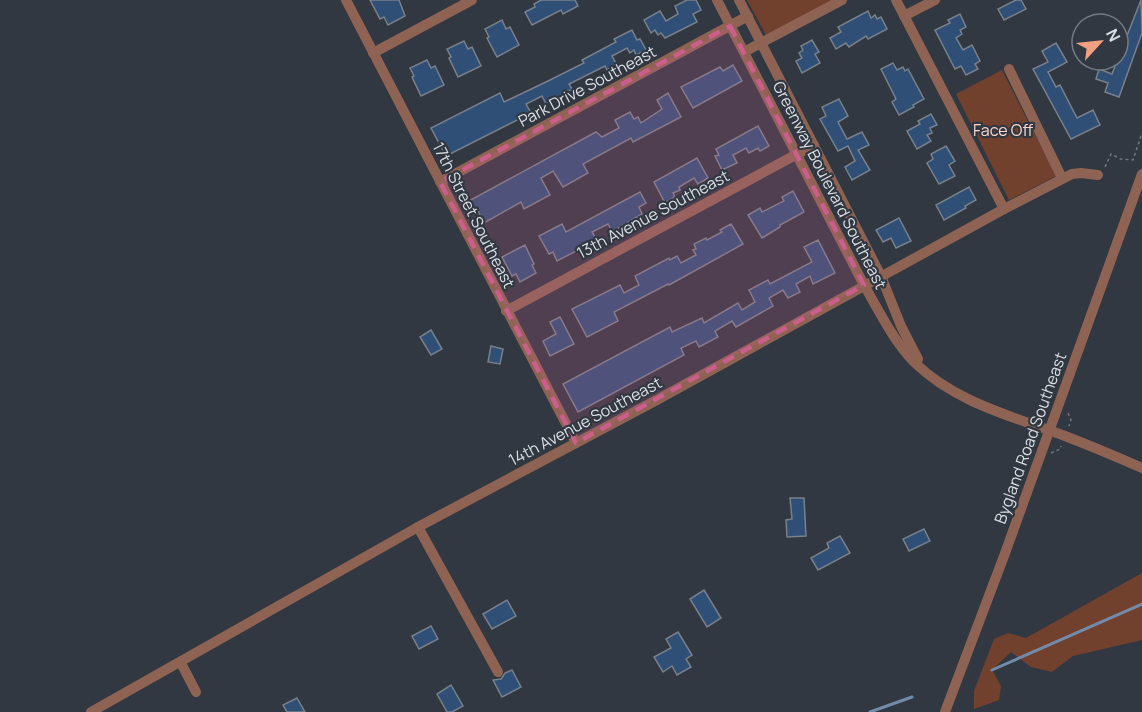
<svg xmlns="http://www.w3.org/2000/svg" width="1142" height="712" font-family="Manrope,sans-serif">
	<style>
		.green { fill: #72412e }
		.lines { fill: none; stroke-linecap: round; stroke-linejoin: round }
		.stream { stroke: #738baa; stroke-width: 3 }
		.building { fill: #304f77; stroke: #78808b; stroke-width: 1.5 }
		.path { stroke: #747a82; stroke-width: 1.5; stroke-dasharray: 3 3; stroke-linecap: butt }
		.minor { stroke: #8e6353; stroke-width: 10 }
		.marked { fill: #cb5e8b; fill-opacity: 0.2; stroke: #cb5e8b; stroke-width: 4.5; stroke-dasharray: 12 8; stroke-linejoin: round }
		.labels { text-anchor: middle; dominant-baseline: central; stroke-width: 4.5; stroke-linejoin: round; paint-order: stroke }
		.street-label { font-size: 16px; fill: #dbdfe5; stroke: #313841 }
		.park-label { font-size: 16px; fill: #f8d6c9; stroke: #313841 }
	</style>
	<rect width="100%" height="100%" fill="#313841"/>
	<g class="green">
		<path d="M747,0H838L768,39Z"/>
		<path d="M1002,70L1056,176L1009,200L956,94Z"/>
		<path d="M1142,573V640L1073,656L1052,672L1031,667L1011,652L992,670L1001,686L999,700L974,709V691L994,639L1008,633L1026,638Z"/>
	</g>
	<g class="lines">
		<g class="stream">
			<path d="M992,670L1142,604"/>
			<path d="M870,712L912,697"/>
		</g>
	</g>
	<g class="building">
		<path d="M370,0H399L405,16L388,25L384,17L380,19Z"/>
		<path d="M541,0H575L578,6L563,14L561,10L532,25L525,12L535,7L534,4Z"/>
		<path d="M687,0H696L701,10L693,14L697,22L665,38L661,33L658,35L655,30L651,33L644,20L660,11L666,21L678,14L675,6Z"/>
		<path d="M1016,0H1021L1026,9L1004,20L998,9Z"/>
		<path d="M1141,0L1142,33L1119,97L1105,92L1108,83L1096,79L1099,69L1112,74Z"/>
		<path d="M868,11L871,18L875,15L877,19L881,17L887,29L868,39L866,36L849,47L846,43L836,49L830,38L841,32L838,27Z"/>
		<path d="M960,14L966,27L960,30L962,34L956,38L963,50L972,45L980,61L975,64L978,69L966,75L961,66L955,69L935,30L950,23L948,20Z"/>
		<path d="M502,20L506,29L510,27L519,45L497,57L487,38L489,37L485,29Z"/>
		<path d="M632,30L637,40L640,39L646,50L636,55L634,50L630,53L627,48L612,56L617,65L607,70L605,66L569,84L572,89L546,104L542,96L526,104L531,113L446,156L431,128L500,93L504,102L548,81L584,63L582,60L616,42L614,39Z"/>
		<path d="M812,40L819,52L815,54L820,63L802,73L796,61L802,58L799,53L803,50L801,46Z"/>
		<path d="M464,41L468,49L472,47L481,66L458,77L449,58L451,57L447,49Z"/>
		<path d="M1056,43L1067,62L1048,72L1056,87L1060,85L1077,118L1093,110L1100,125L1071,139L1033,69L1048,62L1042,51Z"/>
		<path d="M427,60L431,68L435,66L444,85L421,96L412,77L414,76L410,68Z"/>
		<path d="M893,63L897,70L903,67L905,71L908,69L924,99L913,105L914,107L899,115L892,102L896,99L881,69Z"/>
		<path d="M733,65L742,81L693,108L681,87L720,67L723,71Z"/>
		<path d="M668,93L681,117L633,142L631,138L583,164L588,173L563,187L553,171L541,178L550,195L524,209L521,202L484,223L478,211L474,214L467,202L596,132L602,137L619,128L615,120L630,112L634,119L638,117L641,123L662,109L657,100Z"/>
		<path d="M839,99L848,116L838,122L847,139L862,132L869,145L858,150L870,170L852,180L845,167L855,161L848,146L838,151L820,119L826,116L822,107Z"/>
		<path d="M931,114L937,125L930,128L932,133L927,135L931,141L917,149L907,131L920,124L918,121Z"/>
		<path d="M758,126L769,146L760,151L758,148L749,153L746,148L733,155L737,163L722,170L715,156L719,155L716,149Z"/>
		<path d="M946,146L955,161L949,165L955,176L939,184L927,163L933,159L931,154Z"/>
		<path d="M697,158L708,178L698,184L694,178L679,187L680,190L673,193L675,197L665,203L654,182Z"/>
		<path d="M969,187L976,200L965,206L966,208L944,220L936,205Z"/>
		<path d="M793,191L804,212L780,225V227L762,238L748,215L760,208L762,212L784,201L782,197Z"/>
		<path d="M640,192L646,203L639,207L642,214L612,232L608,224L592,232L597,240L557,261L553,252L549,254L539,236L562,224L566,232Z"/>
		<path d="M899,218L911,241L896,248L891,238L883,242L876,230Z"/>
		<path d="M731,224L743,244L669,285L668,284L614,312L618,321L587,337L572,309L620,285L624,293L639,285L635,276L669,258L670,260L677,256L681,263L696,255L693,250L696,249L694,244L706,238L707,240L722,232L720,230Z"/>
		<path d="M818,240L835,273L813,284L810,276L796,284L800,292L788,298L783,290L769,298L773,306L736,327L732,321L715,331L718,337L699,347L696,341L681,348L684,355L578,412L563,384L670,327L672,332L702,318L704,323L738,303L742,310L755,302L749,290L768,280L770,284L812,262L804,247Z"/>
		<path d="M525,245L534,264L532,265L536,273L520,282L516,274L512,276L502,257Z"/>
		<path d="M560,317L574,344L550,356L543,341L556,334L550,322Z"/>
		<path d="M431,330L442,349L431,355L420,337Z"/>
		<path d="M491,346L503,349L500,364L488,362Z"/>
		<path d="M790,498H804L806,536L787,537L786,520L792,519Z"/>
		<path d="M924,529L930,541L909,551L903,539Z"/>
		<path d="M840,536L850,553L818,570L811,558L829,548L827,543Z"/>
		<path d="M704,590L721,618L707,627L690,599Z"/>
		<path d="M507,600L516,616L492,629L483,614Z"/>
		<path d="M431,626L438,639L419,649L412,636Z"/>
		<path d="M678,632L692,655L686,659L691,667L677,675L672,666L663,672L654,657L671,648L666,639Z"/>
		<path d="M512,670L521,687L502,697L493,680L501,679L505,673Z"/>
		<path d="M451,685L463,706L452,712H447L437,694Z"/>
		<path d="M297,698L305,712H287L283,705Z"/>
	</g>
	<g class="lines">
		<g class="path">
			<path d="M1105,167L1111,154L1121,159L1133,160L1142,133"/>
			<path d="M1068,413L1071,420L1069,426"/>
			<path d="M1051,453L1060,449L1061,446"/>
		</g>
		<g class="minor">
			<path d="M346,0L576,443"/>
			<path d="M717,0L864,285C879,311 893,340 914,362C956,403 1012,416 1065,436C1091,446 1117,457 1142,468"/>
			<path d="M739,0L881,276L901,326L918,359"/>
			<path d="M896,0L1004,209"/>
			<path d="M904,16L935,0"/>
			<path d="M744,52L842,0"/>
			<path d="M373,53L472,0"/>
			<path d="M1009,69L1062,178"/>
			<path d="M440,182L748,16"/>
			<path d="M506,311L814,145"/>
			<path d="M418,527L498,672"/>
			<path d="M181,663L196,692"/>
			<path d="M91,712L418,527L655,401L1004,209L1072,174L1081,173L1098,175"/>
			<path d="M945,712L1004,556L1142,174"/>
		</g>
	</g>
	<path class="marked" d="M730,26L864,285L576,443L440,182Z"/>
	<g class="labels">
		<g class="street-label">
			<text transform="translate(587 86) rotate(-28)">Park Drive Southeast</text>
			<text transform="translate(830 185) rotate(63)">Greenway Boulevard Southeast</text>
			<text transform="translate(653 214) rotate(-28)">13th Avenue Southeast</text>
			<text transform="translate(474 215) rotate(63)">17th Street Southeast</text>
			<text transform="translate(585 421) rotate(-28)">14th Avenue Southeast</text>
			<text transform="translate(1030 438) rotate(-70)">Bygland Road Southeast</text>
		</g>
		<g class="park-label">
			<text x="1003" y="130">Face Off</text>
		</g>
	</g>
	<g transform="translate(1100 42) rotate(63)"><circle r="28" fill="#313841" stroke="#757b83" stroke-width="1.5"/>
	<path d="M0-4.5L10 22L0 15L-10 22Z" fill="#f2a080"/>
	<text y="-9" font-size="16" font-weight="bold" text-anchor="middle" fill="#dbdfe5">N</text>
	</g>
</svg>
